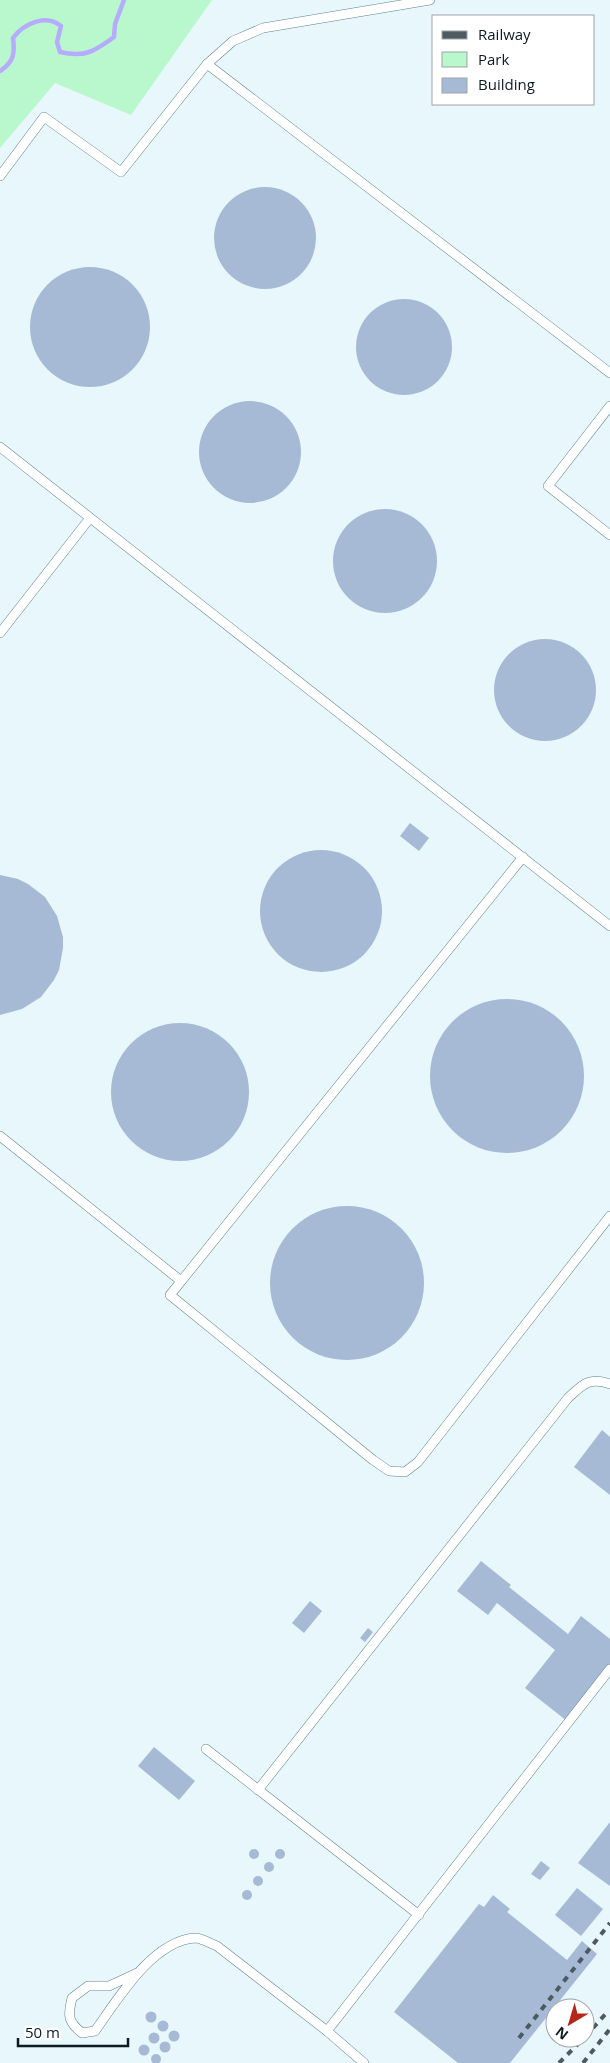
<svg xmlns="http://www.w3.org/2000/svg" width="610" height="2063" font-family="'Open Sans',sans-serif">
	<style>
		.green { fill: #b9f8cc }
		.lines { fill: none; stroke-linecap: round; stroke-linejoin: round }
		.stream { stroke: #b5acff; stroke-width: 4.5 }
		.building { fill: #a6bad5 }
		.lane-casing { stroke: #5f8390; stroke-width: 10 }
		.lane { stroke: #fff; stroke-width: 9 }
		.rail { stroke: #4d5b60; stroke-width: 4; stroke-dasharray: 6 6; stroke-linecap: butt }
	</style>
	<rect width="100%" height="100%" fill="#e7f7fc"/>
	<path class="green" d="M0,0H212L131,115L55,83L0,148Z"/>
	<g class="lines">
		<path class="stream" d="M0,71C14,62 15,53 13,38C24,23 46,14 61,26L57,42L60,52C85,58 95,51 114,37L115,24L124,0"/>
	</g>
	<g class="building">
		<circle cx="265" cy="238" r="51"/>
		<circle cx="90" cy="327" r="60"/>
		<circle cx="404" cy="347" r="48"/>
		<circle cx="250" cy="452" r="51"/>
		<circle cx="385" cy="561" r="52"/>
		<circle cx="545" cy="690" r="51"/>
		<path d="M410,823L429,838L419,851L400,836Z"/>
		<circle cx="321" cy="911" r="61"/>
		<path d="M0,875L18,879L28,884L45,897L57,916L63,937V948L59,970L54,980L41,997L22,1009L0,1015Z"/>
		<circle cx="507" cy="1076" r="77"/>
		<circle cx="180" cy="1092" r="69"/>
		<circle cx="347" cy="1283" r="77"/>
		<path d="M602,1430L610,1437V1495L574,1467Z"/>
		<path d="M481,1561L511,1585L509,1587L568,1634L581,1616L610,1639V1666L567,1721L525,1688L555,1650L497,1603L488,1615L457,1591Z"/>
		<path d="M310,1601L322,1611L304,1633L292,1623Z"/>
		<path d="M368,1628L373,1632L365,1642L360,1638Z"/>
		<path d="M154,1747L195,1781L179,1800L138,1766Z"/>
		<path d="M610,1822V1886L578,1863Z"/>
		<circle cx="254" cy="1854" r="5"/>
		<circle cx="280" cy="1854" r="5"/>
		<path d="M541,1861L550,1868L540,1880L531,1874Z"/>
		<circle cx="269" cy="1867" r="5"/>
		<circle cx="258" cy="1881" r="5"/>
		<path d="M577,1888L603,1909L581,1936L555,1915Z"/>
		<circle cx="247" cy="1895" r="5"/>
		<path d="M493,1895L510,1909L507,1912L567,1960L582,1941L597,1954L510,2063H458L394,2012L479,1904L484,1907Z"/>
		<circle cx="151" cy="2017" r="5.5"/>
		<circle cx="163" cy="2026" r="5.5"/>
		<circle cx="174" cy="2036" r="5.5"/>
		<circle cx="154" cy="2038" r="5.5"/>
		<circle cx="165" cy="2047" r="5.5"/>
		<circle cx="144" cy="2050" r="5.5"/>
		<circle cx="156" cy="2059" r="5"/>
	</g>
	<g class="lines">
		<defs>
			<g id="lane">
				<path d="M207,64L233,41L263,28L430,0"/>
				<path d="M0,176L44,117L121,172L207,64L610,373"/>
				<path d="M610,406L548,486L610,535"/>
				<path d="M0,447L610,926"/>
				<path d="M0,633L90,518"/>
				<path d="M523,857L170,1295L373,1460L389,1471L405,1472L418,1462L610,1216"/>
				<path d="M0,1136L181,1281"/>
				<path d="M206,1749L419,1915"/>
				<path d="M258,1790L568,1398C583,1384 589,1377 610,1384"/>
				<path d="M137,1973L109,1986H88L72,1998C68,2015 67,2021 82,2033L95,2031C118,1999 152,1941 195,1938C202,1938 211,1944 217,1946L327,2031L364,2063"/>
				<path d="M327,2031L610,1669"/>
			</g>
		</defs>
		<use href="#lane" class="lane-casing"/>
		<use href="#lane" class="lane"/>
		<g class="rail">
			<path d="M585,2037L609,2010"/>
			<path d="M519,2038L610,1923"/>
			<path d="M559,2063L584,2038"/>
			<path d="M583,2063L610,2029"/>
		</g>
	</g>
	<rect x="432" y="15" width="162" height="90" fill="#ffffff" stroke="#9ea4a6"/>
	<rect x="442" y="31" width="25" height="8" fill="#4d5b60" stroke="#9ea4a6"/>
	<text x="478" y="40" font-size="15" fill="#0d1b20">Railway</text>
	<rect x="442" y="52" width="25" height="15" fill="#b9f8cc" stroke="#9ea4a6"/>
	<text x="478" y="65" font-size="15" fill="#0d1b20">Park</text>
	<rect x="442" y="78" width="25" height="15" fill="#a6bad5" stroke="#9ea4a6"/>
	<text x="478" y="90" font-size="15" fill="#0d1b20">Building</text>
	<g transform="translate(570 2023) rotate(218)"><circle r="24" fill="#ffffff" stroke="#9ea4a6"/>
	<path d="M0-4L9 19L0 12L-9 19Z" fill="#b5271b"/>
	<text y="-8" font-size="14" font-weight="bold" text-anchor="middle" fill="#0d1b20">N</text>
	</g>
	<path d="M18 2038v8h110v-8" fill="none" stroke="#0d1b20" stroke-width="2.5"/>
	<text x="25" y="2038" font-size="15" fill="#0d1b20" stroke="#ffffff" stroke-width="4" paint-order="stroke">50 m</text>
</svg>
